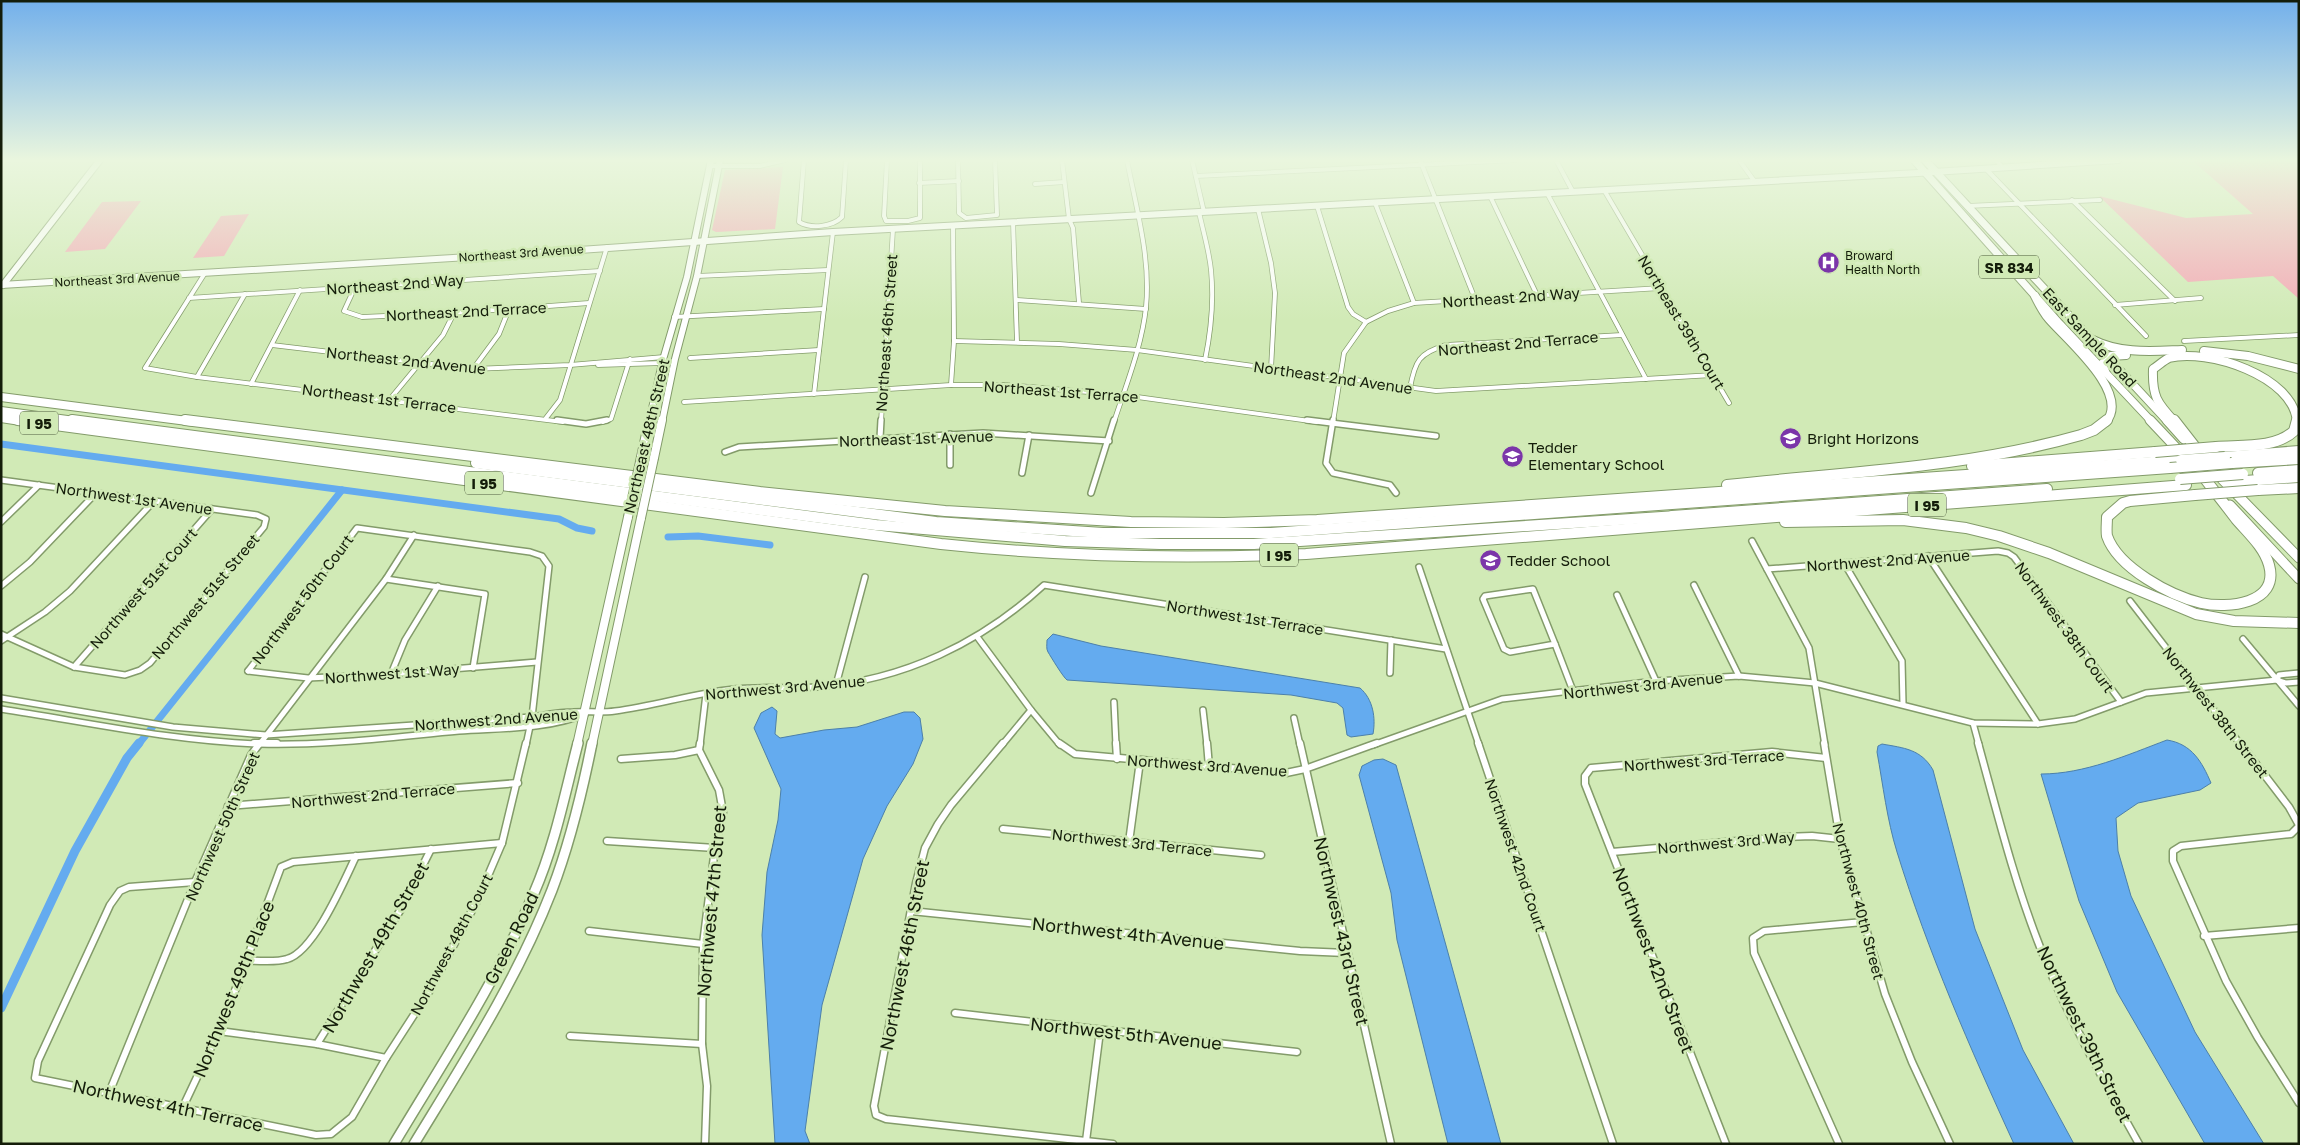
<svg xmlns="http://www.w3.org/2000/svg" width="2300" height="1145" font-family="'Golos Text',sans-serif">
	<style>
		.green { fill: #f3aab5 }
		.water { fill: #64abef; stroke: #4c80aa }
		.lines { fill: none; stroke-linecap: round; stroke-linejoin: round }
		.canal-far1 { stroke: #64abef; stroke-width: 7 }
		.canal { stroke: #64abef; stroke-width: 9 }
		.street-far2-casing { stroke: #839b6a; stroke-width: 5.5 }
		.street-far1-casing { stroke: #839b6a; stroke-width: 8 }
		.street-casing { stroke: #839b6a; stroke-width: 9 }
		.secondary-far2-casing { stroke: #839b6a; stroke-width: 8 }
		.secondary-far1-casing { stroke: #839b6a; stroke-width: 10 }
		.secondary-casing { stroke: #839b6a; stroke-width: 12 }
		.primary-far1-casing { stroke: #839b6a; stroke-width: 9 }
		.primary-casing { stroke: #839b6a; stroke-width: 11 }
		.highway-far1-casing { stroke: #839b6a; stroke-width: 10 }
		.highway-casing { stroke: #839b6a; stroke-width: 12 }
		.street-far2 { stroke: #fff; stroke-width: 4 }
		.street-far1 { stroke: #fff; stroke-width: 5 }
		.street { stroke: #fff; stroke-width: 6 }
		.secondary-far2 { stroke: #fff; stroke-width: 6 }
		.secondary-far1 { stroke: #fff; stroke-width: 8 }
		.secondary { stroke: #fff; stroke-width: 9 }
		.primary-far1 { stroke: #fff; stroke-width: 7 }
		.primary { stroke: #fff; stroke-width: 9 }
		.highway-far1 { stroke: #fff; stroke-width: 8 }
		.highway { stroke: #fff; stroke-width: 10 }
		.secondary-bridge-casing { stroke: #839b6a; stroke-width: 10; stroke-linecap: butt }
		.highway-bridge-casing { stroke: #839b6a; stroke-width: 12; stroke-linecap: butt }
		.secondary-bridge { stroke: #fff; stroke-width: 8 }
		.highway-bridge { stroke: #fff; stroke-width: 10 }
		.labels { text-anchor: middle; dominant-baseline: central; stroke-width: 5; stroke-linejoin: round; paint-order: stroke }
		.far-street-label { font-size: 12px; fill: #141d0a; stroke: #d1eab6 }
		.far-poi-label { font-size: 12px; fill: #141d0a; stroke: #d1eab6; text-anchor: start }
		.shield { fill: #d1eab6; stroke: #4d5a3e; stroke-width: 1 }
		.shield-label { font-size: 14px; font-weight: bold; fill: #141d0a }
		.street-label { font-size: 15px; fill: #141d0a; stroke: #d1eab6 }
		.poi-label { font-size: 15px; fill: #141d0a; stroke: #d1eab6; text-anchor: start }
		.near-street-label { font-size: 18px; fill: #141d0a; stroke: #d1eab6 }
	</style>
	<rect width="100%" height="100%" fill="#d1eab6"/>
	<g class="green">
		<path d="M2299,160V299L2273,276L2188,282L2099,196L2186,218L2253,214L2193,161Z"/>
		<path d="M783,167L775,229L716,232L712,230L725,170Z"/>
		<path d="M141,201L105,249L65,252L102,202Z"/>
		<path d="M249,214L224,256L193,258L221,216Z"/>
	</g>
	<g class="water">
		<path d="M1053,634L1101,646L1360,688C1373,699 1376,718 1373,734L1351,737L1347,735L1343,708L1337,703L1291,695L1067,680C1063,677 1051,657 1048,652C1046,649 1047,644 1047,640Z"/>
		<path d="M772,707L777,711L775,734L780,738L824,730L857,727L904,712H914L920,718L923,739L913,764L887,806L863,859L822,1005L805,1131L810,1144H775L762,935L767,872L778,820L781,789L754,728L761,713Z"/>
		<path d="M2167,740C2192,744 2202,762 2211,783L2200,790L2138,803L2116,818L2118,851L2131,896L2195,1032L2264,1144H2205L2117,992L2079,901L2041,774C2085,774 2127,755 2167,740Z"/>
		<path d="M1882,744C1904,748 1921,749 1933,770L1975,929L2023,1050L2074,1144H2014C1970,1048 1928,952 1897,852C1887,820 1883,785 1877,752L1878,746Z"/>
		<path d="M1383,759L1396,765L1501,1144H1448L1397,940L1391,893L1359,775L1362,766L1374,760Z"/>
	</g>
	<g class="lines">
		<g class="canal-far1">
			<path d="M1,444L559,519L577,528L592,531"/>
			<path d="M668,537L698,536L770,545"/>
			<path d="M138,745L342,490"/>
		</g>
		<path class="canal" d="M1,1008L75,851L127,758L139,743"/>
		<defs>
			<g id="street-far2">
				<path d="M804,160L799,222C811,229 832,227 842,217L846,160"/>
				<path d="M887,160L884,216L886,221H908L920,218V160"/>
				<path d="M958,160L959,213L966,218L997,215L995,160"/>
				<path d="M1062,160L1069,219L1073,228L1079,303"/>
				<path d="M1192,160L1204,212"/>
				<path d="M1420,160L1475,299"/>
				<path d="M1556,160L1573,192"/>
				<path d="M1739,160L1755,182"/>
				<path d="M1996,160L2003,168"/>
				<path d="M710,166H760L785,160"/>
				<path d="M1986,169L2146,336"/>
				<path d="M1196,176L1516,160"/>
				<path d="M919,183L959,181"/>
				<path d="M1035,184L1064,182"/>
				<path d="M1604,190L1729,403"/>
				<path d="M1547,193L1646,379"/>
				<path d="M1490,196L1537,295"/>
				<path d="M2072,200L2175,301"/>
				<path d="M1375,203L1414,303"/>
				<path d="M1317,206L1348,307L1353,314L1366,322L1344,353L1333,422"/>
				<path d="M1967,206L2100,200"/>
				<path d="M1258,209L1271,263L1275,293L1271,369"/>
				<path d="M1199,212C1203,231 1209,250 1211,270C1214,300 1211,331 1205,360"/>
				<path d="M1013,222L1017,342"/>
				<path d="M205,273L145,368L197,377L563,422"/>
				<path d="M697,276L828,270"/>
				<path d="M355,287L344,311L362,317L454,313L589,303"/>
				<path d="M189,298L600,271"/>
				<path d="M1017,300L1146,309"/>
				<path d="M2115,305L2201,298"/>
				<path d="M674,317L824,309"/>
				<path d="M1366,322L1388,311L1414,303L1661,288"/>
				<path d="M954,341L1059,344L1137,350L1436,391L1713,375"/>
				<path d="M2184,341L2299,335"/>
				<path d="M272,345L473,369L570,365L664,357"/>
				<path d="M690,358L819,350"/>
				<path d="M598,365L662,363"/>
				<path d="M473,369L499,334L509,309"/>
				<path d="M197,377L245,294"/>
				<path d="M251,384L300,290"/>
				<path d="M951,385L954,341L953,225"/>
				<path d="M1410,388C1415,361 1419,353 1446,345L1622,335"/>
				<path d="M814,394L833,232"/>
				<path d="M390,399L443,335L454,313"/>
				<path d="M684,402L951,385H1006L1123,395L1317,422"/>
				<path d="M546,418L560,400L607,247"/>
				<path d="M603,422L611,419L630,359"/>
				<path d="M881,422L893,229"/>
				<path d="M1114,422C1126,385 1142,346 1146,307C1151,258 1136,208 1127,160"/>
			</g>
			<g id="street-far1">
				<path d="M557,420L586,424L607,420"/>
				<path d="M1307,420L1436,436"/>
				<path d="M1333,420L1326,463L1333,473L1390,485L1396,493"/>
				<path d="M950,434V465"/>
				<path d="M880,438L881,420"/>
				<path d="M725,452L739,447L983,433L1109,441"/>
				<path d="M1022,473L1029,435"/>
				<path d="M1,480L257,515L266,519L264,527L150,663L140,670L125,675L74,667L1,634"/>
				<path d="M1091,493L1114,420"/>
				<path d="M1,522L39,485"/>
				<path d="M1752,541L1809,648L1825,745"/>
				<path d="M1928,556L2038,724"/>
				<path d="M1844,563L1902,661L1903,704"/>
				<path d="M1419,567L1479,745"/>
				<path d="M1767,569L1998,551L2008,553L2014,557L2121,702"/>
				<path d="M386,579L485,594L473,668"/>
				<path d="M1694,585L1739,676"/>
				<path d="M1,586L30,562L95,494"/>
				<path d="M1533,589L1555,644L1510,652L1504,649L1483,599L1485,596Z"/>
				<path d="M1617,595L1656,681"/>
				<path d="M2130,601L2241,745"/>
				<path d="M978,638L1031,710L1060,745"/>
				<path d="M2243,639L2299,706"/>
				<path d="M1,641L45,612L70,591L154,501"/>
				<path d="M1555,644L1573,691"/>
				<path d="M74,667L212,509"/>
				<path d="M248,671L308,678L391,674L537,662"/>
				<path d="M248,671L357,528L530,552L542,556L549,566L532,717L526,745"/>
				<path d="M1390,673L1391,640"/>
				<path d="M391,674L405,640L438,586"/>
				<path d="M2277,680L2279,675L2299,673"/>
				<path d="M836,685L865,577"/>
				<path d="M1,698L173,727L266,735L532,717C546,715 559,712 573,712C587,711 601,713 615,711C655,706 694,693 734,689C762,686 790,689 817,687C904,680 981,643 1044,585L1446,649"/>
				<path d="M1114,702L1116,745"/>
				<path d="M1,709C86,722 173,741 259,744C325,746 393,737 459,731C500,728 547,730 585,714"/>
				<path d="M1203,710L1207,745"/>
				<path d="M1294,718L1300,745"/>
				<path d="M1973,723L1979,745"/>
				<path d="M259,745L386,579L414,535"/>
				<path d="M700,745L706,694"/>
				<path d="M1002,745L1031,710"/>
				<path d="M1373,745L1502,699L1656,681L1739,676L1815,683L1973,723L2038,724L2075,719L2146,693L2277,680L2286,683L2299,682"/>
			</g>
			<g id="street">
				<path d="M254,743H277"/>
				<path d="M700,743L699,750L719,790L723,812L715,848L703,944L702,1044L707,1086L705,1144"/>
				<path d="M1003,743L951,805L938,824L925,848L916,883L874,1106L876,1115L886,1119L1113,1144"/>
				<path d="M1059,743L1075,754L1286,773L1305,769L1377,743"/>
				<path d="M1116,743L1117,759"/>
				<path d="M1207,743L1209,767"/>
				<path d="M1300,743L1391,1144"/>
				<path d="M1478,743L1613,1144"/>
				<path d="M1824,743L1840,839L1885,994L1912,1062L1950,1144"/>
				<path d="M1978,743C1997,812 2014,881 2040,947C2067,1015 2103,1080 2139,1144"/>
				<path d="M2240,743L2289,807L2299,825"/>
				<path d="M621,759L675,755L699,750"/>
				<path d="M228,806L518,783"/>
				<path d="M2299,826L2291,834L2181,846L2173,851V861L2226,981L2258,1038L2299,1103"/>
				<path d="M1003,829L1261,855"/>
				<path d="M607,841L715,848"/>
				<path d="M1129,842L1140,761"/>
				<path d="M1612,852L1784,837L1812,836L1840,839"/>
				<path d="M195,882L129,887L120,891L110,905L38,1061L35,1078L316,1135L331,1134L352,1117L386,1058L430,990L478,899L502,843L526,743"/>
				<path d="M911,911L1300,951L1346,953"/>
				<path d="M589,931L703,944"/>
				<path d="M2204,936L2299,928"/>
				<path d="M245,961C259,960 274,963 287,959C314,952 344,881 356,856"/>
				<path d="M955,1013L1297,1052"/>
				<path d="M219,1031L317,1044L386,1058"/>
				<path d="M570,1036L702,1044"/>
				<path d="M317,1044L401,909L431,849"/>
				<path d="M109,1093L195,882L251,755L260,743"/>
				<path d="M182,1109L224,1020L281,867L293,862L502,843"/>
				<path d="M1086,1141L1100,1031"/>
				<path d="M1726,1144L1585,784V776L1591,768L1772,752L1826,758"/>
				<path d="M1839,1144L1754,953L1753,938L1764,931L1863,922"/>
			</g>
			<g id="secondary-far2">
				<path d="M1,285L537,253L833,232L1918,173L2118,160"/>
				<path d="M3,285L100,160"/>
				<path d="M649,422L662,363L687,277L711,160"/>
				<path d="M662,422L675,359L697,276L720,160"/>
			</g>
			<g id="secondary-far1">
				<path d="M641,457L649,420"/>
				<path d="M654,458L662,420"/>
				<path d="M577,745L628,517"/>
				<path d="M592,745L641,518"/>
			</g>
			<g id="secondary">
				<path d="M394,1144C443,1062 497,981 534,893C555,845 565,793 578,743"/>
				<path d="M414,1144C464,1062 517,980 552,890C570,843 582,793 592,743"/>
			</g>
			<g id="primary-far1">
				<path d="M1914,160L2060,324L2152,422"/>
				<path d="M1925,160L2168,422"/>
			</g>
			<g id="primary">
				<path d="M2150,420L2182,454"/>
				<path d="M2167,420L2184,439"/>
				<path d="M2215,472L2299,558"/>
				<path d="M2230,505L2299,579"/>
			</g>
			<g id="highway-far1">
				<path d="M2035,296C2039,304 2043,312 2049,319C2067,340 2131,393 2106,422"/>
				<path d="M2093,340C2121,354 2152,351 2182,350"/>
				<path d="M2204,351L2248,356L2299,369"/>
				<path d="M2105,371L2102,364L2111,356L2126,355"/>
				<path d="M1,397L195,422"/>
				<path d="M1,411L82,422"/>
				<path d="M1,418L27,422"/>
				<path d="M2175,422C2157,403 2152,396 2153,369C2158,366 2164,360 2169,358C2207,348 2294,376 2297,422"/>
			</g>
			<g id="highway">
				<path d="M18,420L941,544C1063,557 1184,559 1306,554L2186,485"/>
				<path d="M72,420L876,525L1065,541L1160,544H1254L1677,516"/>
				<path d="M185,420L760,492L945,511L1131,522L1224,523L1317,520L2181,460"/>
				<path d="M2174,420L2213,470"/>
				<path d="M2216,447C2240,445 2275,449 2294,431L2297,420"/>
				<path d="M2225,457L2299,451"/>
				<path d="M476,463L936,522L1103,533H1271L2170,468"/>
				<path d="M2232,463L2299,459"/>
				<path d="M1972,466L2155,452"/>
				<path d="M2258,473L2299,470"/>
				<path d="M2232,482L2299,477"/>
				<path d="M1727,485C1846,472 1965,468 2081,435L2094,430L2107,420"/>
				<path d="M2258,490L2299,488"/>
				<path d="M2195,495L2130,501L2123,503L2107,517C2107,523 2106,531 2107,536C2118,568 2171,596 2201,603C2227,609 2280,604 2269,565C2264,547 2248,533 2236,519C2224,503 2211,487 2199,471"/>
				<path d="M1672,516L2047,489"/>
				<path d="M1785,522L1903,520L1966,528L1999,536L2049,553L2196,614L2234,621L2299,623"/>
			</g>
		</defs>
		<use href="#street-far2" class="street-far2-casing"/>
		<use href="#street-far1" class="street-far1-casing"/>
		<use href="#street" class="street-casing"/>
		<use href="#secondary-far2" class="secondary-far2-casing"/>
		<use href="#secondary-far1" class="secondary-far1-casing"/>
		<use href="#secondary" class="secondary-casing"/>
		<use href="#primary-far1" class="primary-far1-casing"/>
		<use href="#primary" class="primary-casing"/>
		<use href="#highway-far1" class="highway-far1-casing"/>
		<use href="#highway" class="highway-casing"/>
		<use href="#street-far2" class="street-far2"/>
		<use href="#street-far1" class="street-far1"/>
		<use href="#street" class="street"/>
		<use href="#secondary-far2" class="secondary-far2"/>
		<use href="#secondary-far1" class="secondary-far1"/>
		<use href="#secondary" class="secondary"/>
		<use href="#primary-far1" class="primary-far1"/>
		<use href="#primary" class="primary"/>
		<use href="#highway-far1" class="highway-far1"/>
		<use href="#highway" class="highway"/>
		<defs>
			<g id="secondary-bridge">
				<path d="M628,517L641,457"/>
				<path d="M641,518L654,458"/>
			</g>
			<g id="highway-bridge">
				<path d="M2155,452L2216,447"/>
				<path d="M2181,460L2225,457"/>
				<path d="M2170,468L2232,463"/>
				<path d="M2180,479L2243,474"/>
				<path d="M2195,495L2258,490"/>
			</g>
		</defs>
		<use href="#secondary-bridge" class="secondary-bridge-casing"/>
		<use href="#highway-bridge" class="highway-bridge-casing"/>
		<use href="#secondary-bridge" class="secondary-bridge"/>
		<use href="#highway-bridge" class="highway-bridge"/>
	</g>
	<linearGradient id="sky" x2="0" y2="1"><stop stop-color="#73b0eb"/><stop offset="0.5" stop-color="#eaf6de"/><stop offset="1" stop-color="#eaf6de" stop-opacity="0"/></linearGradient>
	<rect width="2300" height="321" fill="url(#sky)"/>
	<defs>
		<symbol id="hospital-disc" viewBox="-11 -11 22 22"><circle r="9.5" fill="#7b35a9" stroke="#d1eab6"/><path d="M-5-5h3v3.5h4V-5h3V5h-3V1.5h-4V5h-3Z" fill="#fff"/></symbol>
		<symbol id="school-disc" viewBox="-11 -11 22 22"><circle r="9.5" fill="#7b35a9" stroke="#d1eab6"/><path d="M0-5L7-2L0 1L-7-2ZM-4 1L0 2.5L4 1V4Q0 6-4 4Z" fill="#fff"/></symbol>
	</defs>
	<g fill-rule="evenodd">
		<use href="#hospital-disc" x="1816" y="250" width="25" height="25"/>
		<use href="#school-disc" x="1778" y="426" width="25" height="25"/>
		<use href="#school-disc" x="1500" y="444" width="25" height="25"/>
		<use href="#school-disc" x="1478" y="548" width="25" height="25"/>
	</g>
	<g class="labels">
		<g class="far-street-label">
			<text transform="translate(521 253) rotate(-4)">Northeast 3rd Avenue</text>
			<text transform="translate(117 279) rotate(-3)">Northeast 3rd Avenue</text>
		</g>
		<g class="far-poi-label">
			<text x="1845" y="255">Broward<tspan x="1845" dy="14">Health North</tspan></text>
		</g>
		<g class="shield">
			<rect x="1979" y="255.5" width="60" height="23" rx="4"/>
			<rect x="20" y="411.5" width="38" height="23" rx="4"/>
			<rect x="465" y="471.5" width="38" height="23" rx="4"/>
			<rect x="1908" y="493.5" width="38" height="23" rx="4"/>
			<rect x="1260" y="543.5" width="38" height="23" rx="4"/>
		</g>
		<g class="shield-label">
			<text x="2009" y="267">SR 834</text>
			<text x="39" y="423">I 95</text>
			<text x="484" y="483">I 95</text>
			<text x="1927" y="505">I 95</text>
			<text x="1279" y="555">I 95</text>
		</g>
		<g class="street-label">
			<text transform="translate(395 284) rotate(-4)">Northeast 2nd Way</text>
			<text transform="translate(1511 297) rotate(-4)">Northeast 2nd Way</text>
			<text transform="translate(466 311) rotate(-3)">Northeast 2nd Terrace</text>
			<text transform="translate(1682 322) rotate(59)">Northeast 39th Court</text>
			<text transform="translate(886 333) rotate(-86)">Northeast 46th Street</text>
			<text transform="translate(2090 337) rotate(47)">East Sample Road</text>
			<text transform="translate(1518 343) rotate(-5)">Northeast 2nd Terrace</text>
			<text transform="translate(406 360) rotate(6)">Northeast 2nd Avenue</text>
			<text transform="translate(1333 377) rotate(8)">Northeast 2nd Avenue</text>
			<text transform="translate(1061 391) rotate(4)">Northeast 1st Terrace</text>
			<text transform="translate(379 398) rotate(7)">Northeast 1st Terrace</text>
			<text transform="translate(646 436) rotate(-77)">Northeast 48th Street</text>
			<text transform="translate(916 438) rotate(-2)">Northeast 1st Avenue</text>
			<text transform="translate(134 498) rotate(8)">Northwest 1st Avenue</text>
			<text transform="translate(1888 560) rotate(-4)">Northwest 2nd Avenue</text>
			<text transform="translate(143 588) rotate(-49)">Northwest 51st Court</text>
			<text transform="translate(205 596) rotate(-50)">Northwest 51st Street</text>
			<text transform="translate(302 599) rotate(-53)">Northwest 50th Court</text>
			<text transform="translate(1245 617) rotate(9)">Northwest 1st Terrace</text>
			<text transform="translate(2065 627) rotate(54)">Northwest 38th Court</text>
			<text transform="translate(392 673) rotate(-4)">Northwest 1st Way</text>
			<text transform="translate(1643 685) rotate(-6)">Northwest 3rd Avenue</text>
			<text transform="translate(785 687) rotate(-5)">Northwest 3rd Avenue</text>
			<text transform="translate(2216 712) rotate(52)">Northwest 38th Street</text>
			<text transform="translate(496 719) rotate(-4)">Northwest 2nd Avenue</text>
			<text transform="translate(1704 760) rotate(-4)">Northwest 3rd Terrace</text>
			<text transform="translate(1207 765) rotate(4)">Northwest 3rd Avenue</text>
			<text transform="translate(373 795) rotate(-5)">Northwest 2nd Terrace</text>
			<text transform="translate(222 826) rotate(-66)">Northwest 50th Street</text>
			<text transform="translate(1132 842) rotate(6)">Northwest 3rd Terrace</text>
			<text transform="translate(1726 842) rotate(-5)">Northwest 3rd Way</text>
			<text transform="translate(1516 855) rotate(71)">Northwest 42nd Court</text>
			<text transform="translate(1859 901) rotate(75)">Northwest 40th Street</text>
			<text transform="translate(451 944) rotate(-62)">Northwest 48th Court</text>
		</g>
		<g class="poi-label">
			<text x="1807" y="438">Bright Horizons</text>
			<text x="1528" y="447">Tedder<tspan x="1528" dy="17">Elementary School</tspan></text>
			<text x="1507" y="560">Tedder School</text>
		</g>
		<g class="near-street-label">
			<text transform="translate(711 901) rotate(-85)">Northwest 47th Street</text>
			<text transform="translate(1342 931) rotate(77)">Northwest 43rd Street</text>
			<text transform="translate(1128 933) rotate(6)">Northwest 4th Avenue</text>
			<text transform="translate(511 938) rotate(-64)">Green Road</text>
			<text transform="translate(375 947) rotate(-60)">Northwest 49th Street</text>
			<text transform="translate(904 955) rotate(-79)">Northwest 46th Street</text>
			<text transform="translate(1654 960) rotate(69)">Northwest 42nd Street</text>
			<text transform="translate(233 989) rotate(-68)">Northwest 49th Place</text>
			<text transform="translate(1126 1033) rotate(6)">Northwest 5th Avenue</text>
			<text transform="translate(2085 1034) rotate(64)">Northwest 39th Street</text>
			<text transform="translate(168 1105) rotate(12)">Northwest 4th Terrace</text>
		</g>
	</g>
	<rect width="2300" height="1145" fill="none" stroke="#141d0a" stroke-width="5"/>
</svg>
